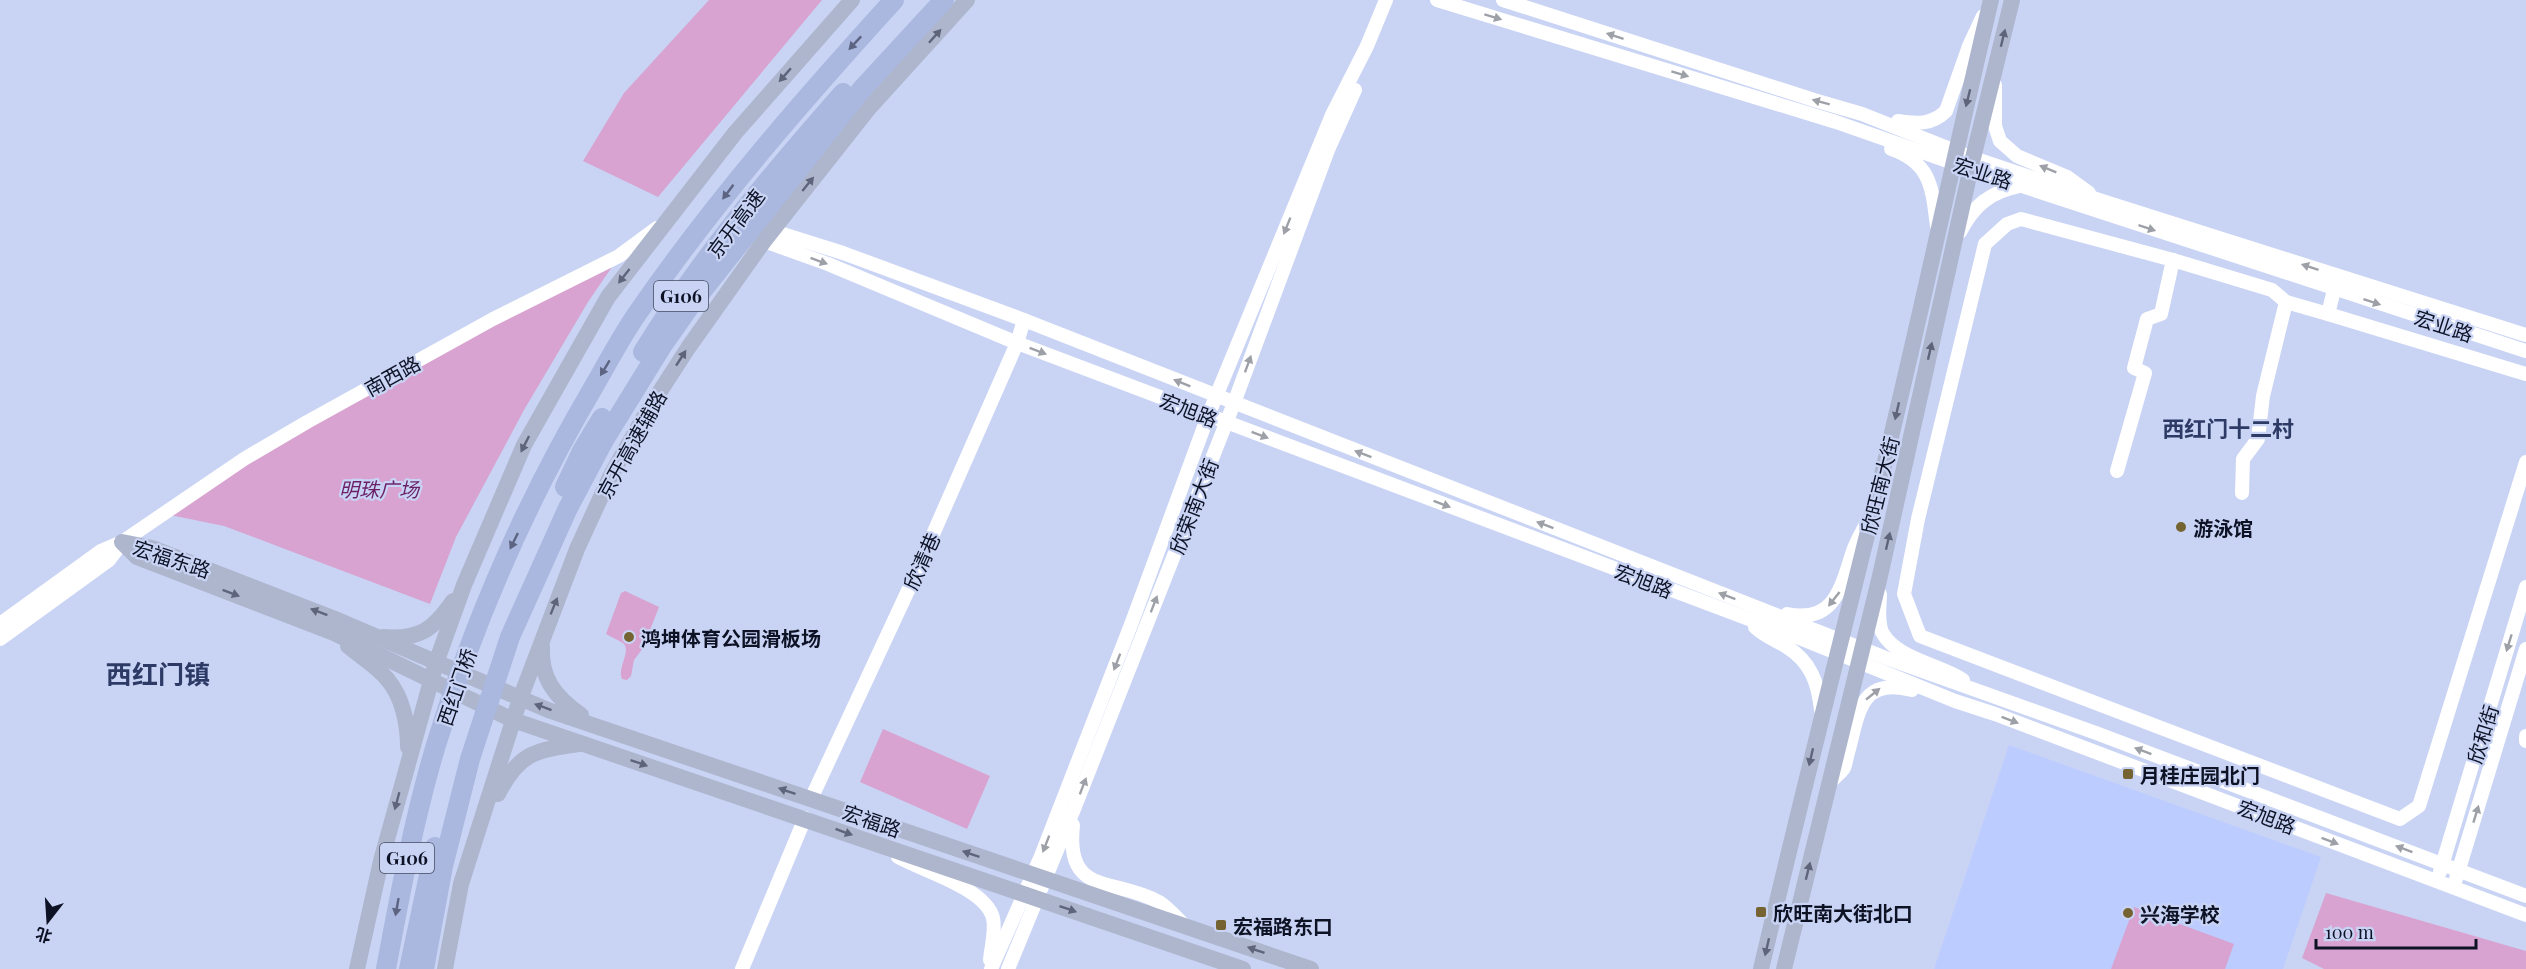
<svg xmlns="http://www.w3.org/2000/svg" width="2526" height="969" font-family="'Playfair Display','Noto Sans SC',serif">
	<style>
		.built { fill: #bdccfe }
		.green { fill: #d8a3d0 }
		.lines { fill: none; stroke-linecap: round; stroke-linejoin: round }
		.minor { stroke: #fff; stroke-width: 14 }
		.major { stroke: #aeb6cd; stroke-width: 16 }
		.highway { stroke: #aab7de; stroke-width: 20 }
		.oneway { fill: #9ea0a8 }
		.oneway2 { fill: #5e6479 }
		.oneway3 { fill: #5c6482 }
		.poi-dot { fill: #756432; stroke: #c9d4f5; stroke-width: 2 }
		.labels { text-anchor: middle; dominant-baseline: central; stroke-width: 4.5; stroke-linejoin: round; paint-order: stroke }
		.shield { fill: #c9d4f5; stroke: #454c63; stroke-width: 1.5 }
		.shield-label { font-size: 18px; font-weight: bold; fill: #0d1225 }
		.street-label { font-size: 20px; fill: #0d1225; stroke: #c9d4f5 }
		.park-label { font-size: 20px; font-style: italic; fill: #6b1f65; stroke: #c9d4f5 }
		.poi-label { font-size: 20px; font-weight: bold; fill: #0d1225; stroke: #c9d4f5; text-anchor: start }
		.quarter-label { font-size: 22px; font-weight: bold; fill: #2e3a66; stroke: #c9d4f5 }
		.district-label { font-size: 26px; font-weight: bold; fill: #2e3a66; stroke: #c9d4f5 }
	</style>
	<rect width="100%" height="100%" fill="#c9d4f5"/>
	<path class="built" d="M2009,745L2321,857L2283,969H1934Z"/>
	<g class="green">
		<path d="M709,0H822L658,197L583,161L624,93Z"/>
		<path d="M616,261L588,302L524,410L456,537L430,604L224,526L170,515L286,434Z"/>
		<path d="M625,591L659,607L643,648L634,660L631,676L627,680L622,679C617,667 632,651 623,643C618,640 611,637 606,634L621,593Z"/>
		<path d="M883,729L990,776L967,829L860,782Z"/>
		<path d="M2326,893L2526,951V969H2324L2302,958Z"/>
		<path d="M2134,907L2234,944L2225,969H2111Z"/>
	</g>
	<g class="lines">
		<g class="minor">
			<path d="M1437,0L1836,122L1970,169L2526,351"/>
			<path d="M1503,0L1814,100L1862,114L1973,158L2102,201L2526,335"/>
			<path d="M1995,85V126L2000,141L2017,156L2067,177L2089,193"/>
			<path d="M1898,121C1916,124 1932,125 1946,111L1969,46L1983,16"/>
			<path d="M1891,149C1932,163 1932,189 1937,226"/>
			<path d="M773,231L843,253L1024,320L1886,658L2096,733L2526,896"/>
			<path d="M1960,232C1974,205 1990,192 2020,186"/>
			<path d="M764,241L828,264L1017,343L1807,641L1955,701L1995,714L2526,915"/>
			<path d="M2173,260L2021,219L2007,224L1985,244L1918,519L1904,594L1920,636L2400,819L2419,806L2526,462"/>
			<path d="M2328,314L2526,374"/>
			<path d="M2117,471L2145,373L2134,368L2147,319L2161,314L2173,260L2272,290L2286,302"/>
			<path d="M2242,493L2243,459L2258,439L2263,396L2286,302L2328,314L2334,290"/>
			<path d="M1880,594C1880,605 1877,621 1882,632C1896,659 1939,664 1963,680"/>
			<path d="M1787,614C1835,624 1841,587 1853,551C1856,542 1861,534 1865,526"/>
			<path d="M0,624L101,551L122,542L244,459L307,422L493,319L619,256L657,228"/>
			<path d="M1755,627C1764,636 1776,640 1787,647C1811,662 1818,683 1821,710"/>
			<path d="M0,639L109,560L121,544"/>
			<path d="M2526,736V741"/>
			<path d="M1830,782C1834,778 1841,773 1844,768C1846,763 1847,755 1849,749C1859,710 1862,677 1912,690"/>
			<path d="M811,799L912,582L1017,343L1024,320"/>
			<path d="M1073,825C1065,897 1114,877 1159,902C1167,907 1176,917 1183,924"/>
			<path d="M898,857C923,871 985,888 993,918C996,931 991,947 990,960"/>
			<path d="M2440,872L2526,587"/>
			<path d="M2456,879L2526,649"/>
			<path d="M742,969L805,818"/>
			<path d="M991,969L1041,856L1132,622L1208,416L1332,115L1367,46L1386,0"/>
			<path d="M1008,969L1074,809L1234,403L1328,150L1355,90"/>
		</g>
		<g class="major">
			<path d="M122,542L152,548L340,621L548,710L1311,969"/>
			<path d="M123,543L137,557L334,633L513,720L1243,969"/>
			<path d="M383,637C419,640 433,630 453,601"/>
			<path d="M348,646C361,657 378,667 388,680C403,698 408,725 408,747"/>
			<path d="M542,646C540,678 555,697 581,715"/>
			<path d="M498,794C519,752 536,750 580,744"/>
			<path d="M357,969L381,861L436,663L464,585L524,445L608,297L735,133L852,0"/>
			<path d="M445,969L461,884L520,699L577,549L611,475L648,410L688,348L764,241L869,108L967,0"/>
			<path d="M1761,969C1797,815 1836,661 1874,507C1916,339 1951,169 1991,0"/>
			<path d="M1784,969L1880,576L1973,158L2012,0"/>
		</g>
		<g class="highway">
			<path d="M643,352C700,259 771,175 843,93"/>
			<path d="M565,487L582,451L602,418"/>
			<path d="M386,969C400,894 414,818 436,745C474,621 527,500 593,388C608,362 622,335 639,311C715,201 804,99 894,0"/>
			<path d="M409,969L435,847"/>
			<path d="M424,969L443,866L470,759L510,637L568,508L604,440L662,346L690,306L862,89L944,0"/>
		</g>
	</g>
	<defs><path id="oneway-solid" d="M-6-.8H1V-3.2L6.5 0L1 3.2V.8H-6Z" transform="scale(1.5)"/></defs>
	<g class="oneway">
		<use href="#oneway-solid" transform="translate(1493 17) rotate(17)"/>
		<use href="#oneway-solid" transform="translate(1615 36) rotate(-162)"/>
		<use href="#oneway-solid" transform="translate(1680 74) rotate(17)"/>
		<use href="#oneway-solid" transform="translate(1821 102) rotate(-165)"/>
		<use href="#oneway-solid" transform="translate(2048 169) rotate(-158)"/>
		<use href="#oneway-solid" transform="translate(1287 226) rotate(112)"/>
		<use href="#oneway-solid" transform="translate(2147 228) rotate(18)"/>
		<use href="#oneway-solid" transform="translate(819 261) rotate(20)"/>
		<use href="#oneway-solid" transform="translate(2310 267) rotate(-162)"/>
		<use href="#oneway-solid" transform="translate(2372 302) rotate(18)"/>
		<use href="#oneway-solid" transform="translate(1038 351) rotate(21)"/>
		<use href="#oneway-solid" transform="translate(1248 364) rotate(-70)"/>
		<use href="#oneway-solid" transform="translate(1182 383) rotate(-158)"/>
		<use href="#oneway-solid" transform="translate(1260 435) rotate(21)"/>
		<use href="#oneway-solid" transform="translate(1363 454) rotate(-159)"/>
		<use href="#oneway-solid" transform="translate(1442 504) rotate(21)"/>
		<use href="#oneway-solid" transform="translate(1545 525) rotate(-159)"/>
		<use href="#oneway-solid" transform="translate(1727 596) rotate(-159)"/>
		<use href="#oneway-solid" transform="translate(1834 599) rotate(128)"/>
		<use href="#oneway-solid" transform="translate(1154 604) rotate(-69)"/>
		<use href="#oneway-solid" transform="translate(2509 643) rotate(107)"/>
		<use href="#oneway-solid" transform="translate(1117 662) rotate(111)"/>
		<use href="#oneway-solid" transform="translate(1873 694) rotate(-39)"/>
		<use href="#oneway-solid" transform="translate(2010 720) rotate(21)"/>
		<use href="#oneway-solid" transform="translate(2143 751) rotate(-159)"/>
		<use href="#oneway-solid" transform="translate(1083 786) rotate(-69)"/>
		<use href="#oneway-solid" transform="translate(2476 814) rotate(-73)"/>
		<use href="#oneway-solid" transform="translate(2330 841) rotate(21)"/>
		<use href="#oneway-solid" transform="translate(1046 844) rotate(111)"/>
		<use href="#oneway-solid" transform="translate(2404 849) rotate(-159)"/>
	</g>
	<g class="oneway2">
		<use href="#oneway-solid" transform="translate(935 36) rotate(-48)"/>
		<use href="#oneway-solid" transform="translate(2003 38) rotate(-76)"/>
		<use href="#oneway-solid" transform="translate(785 75) rotate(131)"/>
		<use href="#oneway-solid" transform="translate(1968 98) rotate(104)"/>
		<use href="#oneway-solid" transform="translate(808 184) rotate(-51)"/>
		<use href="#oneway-solid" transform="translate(624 276) rotate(128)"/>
		<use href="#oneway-solid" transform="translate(1930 351) rotate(-77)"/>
		<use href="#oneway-solid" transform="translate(681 358) rotate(-57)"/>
		<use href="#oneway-solid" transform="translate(1897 411) rotate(103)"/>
		<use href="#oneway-solid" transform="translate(525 444) rotate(117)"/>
		<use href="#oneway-solid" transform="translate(1888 541) rotate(-77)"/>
		<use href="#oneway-solid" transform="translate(231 593) rotate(21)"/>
		<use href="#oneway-solid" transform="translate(554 606) rotate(-68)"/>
		<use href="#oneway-solid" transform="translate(319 612) rotate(-159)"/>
		<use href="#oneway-solid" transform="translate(543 707) rotate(-160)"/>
		<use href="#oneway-solid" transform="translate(1811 757) rotate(103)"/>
		<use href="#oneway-solid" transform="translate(639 763) rotate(19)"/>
		<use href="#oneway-solid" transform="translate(787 791) rotate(-161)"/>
		<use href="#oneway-solid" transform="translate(397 801) rotate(105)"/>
		<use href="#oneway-solid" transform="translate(844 832) rotate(20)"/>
		<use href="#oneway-solid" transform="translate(971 854) rotate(-161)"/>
		<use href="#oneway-solid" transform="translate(1808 871) rotate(-76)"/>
		<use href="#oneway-solid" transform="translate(1068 909) rotate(19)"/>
		<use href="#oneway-solid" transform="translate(1767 947) rotate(103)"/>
		<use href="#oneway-solid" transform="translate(1256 950) rotate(-161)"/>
	</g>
	<g class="oneway3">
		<use href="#oneway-solid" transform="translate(855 43) rotate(133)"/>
		<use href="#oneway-solid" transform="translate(728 192) rotate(127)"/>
		<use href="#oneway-solid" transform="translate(605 368) rotate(121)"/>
		<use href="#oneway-solid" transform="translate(514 541) rotate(116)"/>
		<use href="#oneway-solid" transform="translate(397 907) rotate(100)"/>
	</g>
	<g class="poi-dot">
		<circle cx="2181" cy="527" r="6"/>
		<circle cx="629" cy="637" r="6"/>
		<rect x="2122" y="768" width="12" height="12" rx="3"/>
		<rect x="1755" y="906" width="12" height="12" rx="3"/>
		<circle cx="2128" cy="913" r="6"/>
		<rect x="1215" y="919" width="12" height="12" rx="3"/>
	</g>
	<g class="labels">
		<g class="shield">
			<rect x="654" y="281" width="54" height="30" rx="4.5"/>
			<rect x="380" y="843" width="54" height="30" rx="4.5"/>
		</g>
		<g class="shield-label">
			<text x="681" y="296">G106</text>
			<text x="407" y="858">G106</text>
		</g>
		<g class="street-label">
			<text transform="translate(1983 172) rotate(18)">宏业路</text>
			<text transform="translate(735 223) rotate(-53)">京开高速</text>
			<text transform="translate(2444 325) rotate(18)">宏业路</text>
			<text transform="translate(392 375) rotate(-29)">南西路</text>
			<text transform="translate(1189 409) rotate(21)">宏旭路</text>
			<text transform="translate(631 444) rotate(-61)">京开高速辅路</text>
			<text transform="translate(1879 485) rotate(-76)">欣旺南大街</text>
			<text transform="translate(1193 506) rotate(-69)">欣荣南大街</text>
			<text transform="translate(172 558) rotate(18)">宏福东路</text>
			<text transform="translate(921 561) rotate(-66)">欣清巷</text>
			<text transform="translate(1644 580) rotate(21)">宏旭路</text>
			<text transform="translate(456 687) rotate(-71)">西红门桥</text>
			<text transform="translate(2482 734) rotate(-73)">欣和街</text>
			<text transform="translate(2267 816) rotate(21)">宏旭路</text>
			<text transform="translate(872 820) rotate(19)">宏福路</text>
		</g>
		<g class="park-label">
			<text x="379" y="488">明珠广场</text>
		</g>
		<g class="poi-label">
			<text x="2193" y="527">游泳馆</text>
			<text x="641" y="637">鸿坤体育公园滑板场</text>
			<text x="2140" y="774">月桂庄园北门</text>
			<text x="1773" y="912">欣旺南大街北口</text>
			<text x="2140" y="913">兴海学校</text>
			<text x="1233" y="925">宏福路东口</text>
		</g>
		<g class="quarter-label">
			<text x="2228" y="428">西红门十二村</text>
		</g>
		<g class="district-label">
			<text x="158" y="673">西红门镇</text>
		</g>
	</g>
	<g transform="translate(48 921) rotate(197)" stroke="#c9d4f5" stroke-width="4.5" paint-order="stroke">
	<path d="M0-4.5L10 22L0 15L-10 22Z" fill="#0d1225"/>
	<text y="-9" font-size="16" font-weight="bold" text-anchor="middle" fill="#0d1225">北</text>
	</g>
	<path d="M2316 939v9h160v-9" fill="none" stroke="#0d1225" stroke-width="3"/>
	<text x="2325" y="939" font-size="18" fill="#0d1225" stroke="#c9d4f5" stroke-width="4.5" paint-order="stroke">100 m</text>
</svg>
